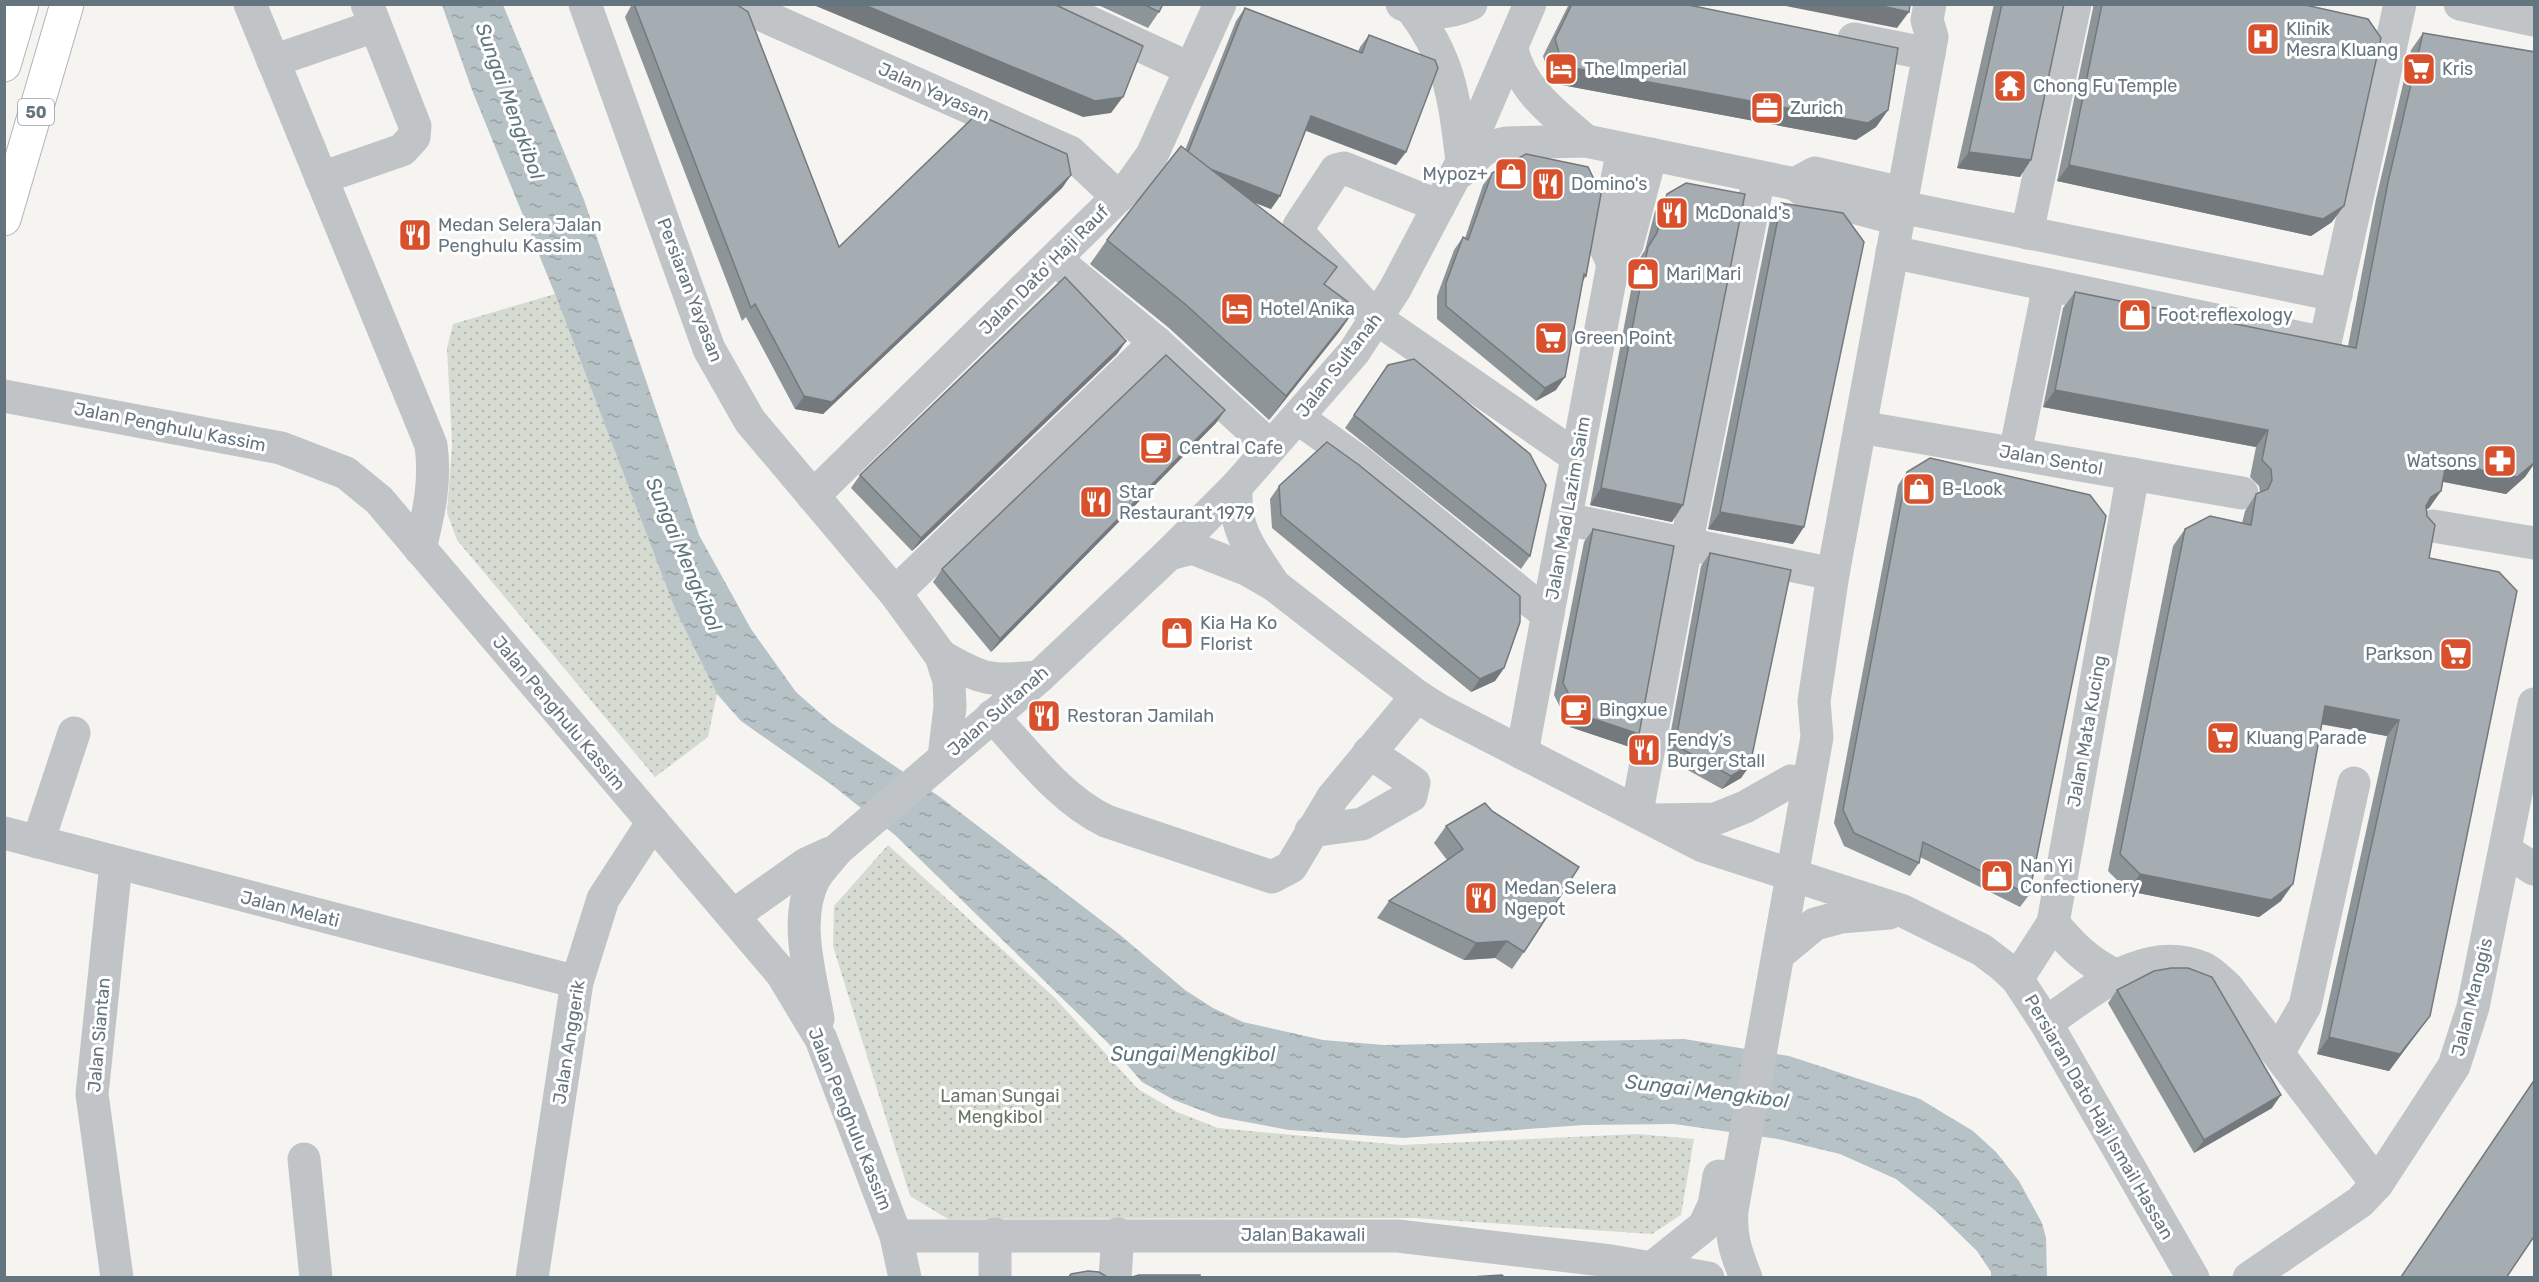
<svg xmlns="http://www.w3.org/2000/svg" width="2539" height="1282" font-family="Rubik,sans-serif">
	<style>
		.park { fill: url(#park-dots) }
		.water { fill: url(#water-ripples) }
		.lines { fill: none; stroke-linecap: round; stroke-linejoin: round }
		.highway-casing { stroke: #b1b5b7; stroke-width: 35 }
		.minor { stroke: #c0c4c7; stroke-width: 33 }
		.highway { stroke: #fff; stroke-width: 33 }
		.wall { fill: #8e9599 }
		.shaded-wall { fill: #74797d }
		.building { fill: #a5adb2; stroke: #74797d; stroke-width: 1.5 }
		.labels { text-anchor: middle; dominant-baseline: central; stroke-width: 6; stroke-linejoin: round; paint-order: stroke }
		.shield { fill: #fff; stroke: #939ea6; stroke-width: 1.5 }
		.shield-label { font-size: 16px; font-weight: bold; fill: #657580 }
		.poi-label { font-size: 18px; fill: #657580; stroke: #fff; text-anchor: start }
		.street-label { font-size: 18px; fill: #657580; stroke: #fff }
		.park-label { font-size: 18px; fill: #687864; stroke: #fff }
		.water-label { font-size: 20px; font-style: italic; fill: #61777e; stroke: #fff }
	</style>
	<defs>
		<pattern id="park-dots" width="8" height="8" patternUnits="userSpaceOnUse" patternTransform="scale(1.5)"><rect width="8" height="8" fill="#d6dbd2"/><path d="M2 2h.1M6 6h.1" fill="none" stroke="#b1b6b0" stroke-width="1.8" stroke-linecap="round"/></pattern>
		<pattern id="water-ripples" width="26" height="14" patternUnits="userSpaceOnUse" patternTransform="scale(1.5)"><rect width="26" height="14" fill="#b7c2c6"/><path d="M2 4q2-2 4 0t4 0M15 11q2-2 4 0t4 0" fill="none" stroke="#98a2a6"/></pattern>
	</defs>
	<rect width="100%" height="100%" fill="#f5f4f1"/>
	<g class="park">
		<path d="M555,294L675,609L717,694L708,737L655,777L457,540L447,513L452,444L447,348L453,324Z"/>
		<path d="M888,845L1054,997L1138,1089L1177,1112L1218,1128L1401,1145L1637,1134L1694,1139L1681,1215L1652,1234L1414,1218L948,1219L910,1196L833,946L834,906Z"/>
	</g>
	<path class="water" d="M442,5H503L584,200L699,535L751,629L796,692L830,722L940,797L1119,934L1185,990L1213,1008L1243,1022L1323,1040L1384,1045L1684,1039L1789,1056L1920,1099L1973,1131L1996,1152L2019,1181L2042,1223L2046,1238L2047,1277H1991V1272L1977,1251L1937,1212L1896,1179L1840,1154L1778,1139L1674,1124L1584,1125L1403,1138L1289,1130L1219,1117L1174,1100L1142,1082L1108,1043L895,835L832,785L741,721L717,694L675,609L555,294L472,90Z"/>
	<g class="lines">
		<defs>
			<g id="highway">
				<path d="M4,65L22,4"/>
				<path d="M4,219L67,4"/>
			</g>
		</defs>
		<use href="#highway" class="highway-casing"/>
		<g class="minor">
			<path d="M250,4L431,445C436,482 429,512 420,549"/>
			<path d="M585,4L709,349L750,421L895,593L941,656L949,681L950,707L944,757"/>
			<path d="M737,4L1070,152L1118,197"/>
			<path d="M1050,4L1191,69"/>
			<path d="M1402,4C1425,15 1449,14 1471,4"/>
			<path d="M2460,4L2534,20"/>
			<path d="M1412,9C1451,61 1454,98 1462,161"/>
			<path d="M1854,39L1929,54"/>
			<path d="M1512,49C1521,90 1556,115 1586,141"/>
			<path d="M273,61L375,26"/>
			<path d="M1460,172L1485,148L1506,143L1586,141L1795,184L1811,196L1898,219"/>
			<path d="M321,178L402,150L414,137L415,126L367,4"/>
			<path d="M1795,184L1815,173L1903,193"/>
			<path d="M1439,206L1344,168L1336,170L1299,226L1303,238L1377,319L1577,457"/>
			<path d="M1901,207L2336,295"/>
			<path d="M2027,233L2075,4"/>
			<path d="M1892,252L2325,343L2400,4"/>
			<path d="M1056,260L1156,342L1271,447"/>
			<path d="M1613,264L1604,244L1623,149"/>
			<path d="M4,396L281,448L346,473L379,500L782,974L821,1039L896,1236L905,1278"/>
			<path d="M1298,418L1361,463L1548,615"/>
			<path d="M1860,427L2242,493"/>
			<path d="M2015,453L2049,285"/>
			<path d="M1236,487C1234,531 1250,548 1273,583"/>
			<path d="M813,496L1132,183L1152,155L1220,4"/>
			<path d="M1566,519L1833,574"/>
			<path d="M2433,526L2534,543"/>
			<path d="M1169,554L1192,548L1248,570L1274,585L1417,696L1439,710L1703,846L1903,911L1982,950L2003,966L2017,979L2046,1023L2193,1278"/>
			<path d="M895,593L1156,342"/>
			<path d="M941,656C984,681 989,681 1039,677"/>
			<path d="M992,716C1027,753 1060,799 1106,821L1272,877L1291,867L1333,797L1417,696"/>
			<path d="M1522,753L1613,264L1627,245L1651,154"/>
			<path d="M1637,812L1686,546L1759,177"/>
			<path d="M1656,820L1715,819L1745,807L1791,781"/>
			<path d="M1311,831L1362,824L1411,796L1414,783L1369,752"/>
			<path d="M4,833L577,982"/>
			<path d="M38,842L74,733"/>
			<path d="M2506,851L2534,869"/>
			<path d="M116,864L92,1094L117,1278"/>
			<path d="M734,915L806,864L830,853"/>
			<path d="M2053,923C2071,945 2089,963 2115,975"/>
			<path d="M1780,953L1815,924L1841,917L1889,913"/>
			<path d="M2017,979L2053,923L2133,474"/>
			<path d="M818,1019C811,976 793,921 814,879C820,869 830,859 838,849L1039,677L1169,554L1236,487L1354,352L1395,289L1462,162L1530,4"/>
			<path d="M2046,1023C2091,992 2145,943 2203,968C2212,972 2221,982 2228,988L2377,1184"/>
			<path d="M2278,1053L2305,1006L2354,783"/>
			<path d="M304,1159L316,1278"/>
			<path d="M995,1234V1278"/>
			<path d="M896,1236H1398L1611,1261L1708,1278"/>
			<path d="M1653,1267L1704,1226L1714,1205L1719,1176"/>
			<path d="M532,1278L577,982L603,899L653,822"/>
			<path d="M1115,1278L1118,1234"/>
			<path d="M1746,1278C1736,1253 1730,1236 1732,1210L1817,737L1814,701L1833,574L1932,37L1927,20L1930,4"/>
			<path d="M2249,1278L2360,1202L2377,1184L2454,1066L2473,1007L2534,704"/>
		</g>
		<use href="#highway" class="highway"/>
	</g>
	<g class="wall">
		<path d="M632,4H736L839,247L1071,175L1062,188L823,414L795,409L746,317L742,321L625,17Z"/>
		<path d="M1096,4H1163L1159,12L1148,28Z"/>
		<path d="M1569,4H1684L1888,110L1876,127L1856,140L1551,83L1543,56Z"/>
		<path d="M1994,4H2064L2020,177L1957,168Z"/>
		<path d="M2093,4H2301L2332,222L2311,236L2057,181L2093,8Z"/>
		<path d="M1245,8L1358,52L1360,47L1369,35L1406,152L1396,165L1306,131L1280,196L1271,209L1253,202L1325,285L1356,308L1339,332L1269,420L1169,328L1090,264L1107,240L1185,150L1236,21Z"/>
		<path d="M2423,33L2535,52V463L2525,477L2506,494L2443,482L2441,491L2429,508L2427,509L2429,558L2430,1016L2389,1071L2317,1054L2387,736L2322,724L2281,901L2259,917L2128,891L2108,871L2173,546L2185,529L2242,523L2245,511L2256,494L2260,492L2259,486L2250,477L2256,447L2043,407L2063,308L2075,292L2348,346L2376,199L2411,50Z"/>
		<path d="M1492,173L1586,276L1583,281L1556,390L1536,401L1437,319V296L1454,250L1463,237L1465,238L1483,185Z"/>
		<path d="M1667,194L1672,522L1590,505L1636,264L1645,250L1655,211Z"/>
		<path d="M1781,203L1793,544L1708,529L1770,220Z"/>
		<path d="M1126,341L1117,354L912,551L851,488L860,475Z"/>
		<path d="M1388,365L1530,556L1521,569L1345,428Z"/>
		<path d="M1225,410L1216,423L991,652L933,582L942,569Z"/>
		<path d="M1907,472L2029,895L2020,907L1920,857L1919,863L1910,876L1844,846L1834,823L1898,485Z"/>
		<path d="M1279,486L1504,668L1495,681L1471,692L1272,528L1270,499Z"/>
		<path d="M1593,529L1639,734L1630,747L1570,727L1554,695L1584,542Z"/>
		<path d="M1710,553L1750,765L1741,778L1722,789L1666,758L1701,566Z"/>
		<path d="M1485,803L1524,952L1512,969L1495,958L1464,960L1377,918L1389,901L1447,860L1434,843L1446,826Z"/>
		<path d="M2117,990L2272,1108L2194,1153L2108,1003Z"/>
	</g>
	<g class="shaded-wall">
		<path d="M811,4H862L1123,97L1111,113L1083,117Z"/>
		<path d="M1776,4H1873L1909,12L1897,28Z"/>
		<path d="M1563,66L1888,110L1876,127L1856,140L1551,83Z"/>
		<path d="M1311,116L1406,152L1396,165L1302,129Z"/>
		<path d="M1969,152L2031,160L2020,177L1957,168Z"/>
		<path d="M1185,159L1280,196L1271,209L1176,172Z"/>
		<path d="M2069,165L2344,206L2332,222L2311,236L2057,181Z"/>
		<path d="M1071,175L1062,188L823,414L795,409L804,396Z"/>
		<path d="M1356,308L1339,332L1269,420L1286,396Z"/>
		<path d="M1126,341L1117,354L912,551L921,538Z"/>
		<path d="M1565,377L1556,390L1536,401L1545,388Z"/>
		<path d="M2055,390L2268,430L2256,447L2043,407Z"/>
		<path d="M1225,410L1216,423L991,652L1000,639Z"/>
		<path d="M2535,462L2525,477L2506,494L2435,480L2446,463Z"/>
		<path d="M1601,488L1683,505L1672,522L1590,505Z"/>
		<path d="M2441,491L2429,508L2419,514L2431,497Z"/>
		<path d="M1720,512L1804,527L1793,544L1708,529Z"/>
		<path d="M1504,668L1495,681L1471,692L1480,679Z"/>
		<path d="M2325,706L2399,720L2387,736L2314,723Z"/>
		<path d="M1579,714L1639,734L1630,747L1570,727Z"/>
		<path d="M1750,765L1741,778L1722,789L1731,776Z"/>
		<path d="M2140,874L2293,884L2281,901L2259,917L2128,891Z"/>
		<path d="M1507,941L1495,958L1464,960L1476,943Z"/>
		<path d="M2430,1016L2389,1071L2317,1054L2329,1037Z"/>
		<path d="M2281,1095L2272,1108L2194,1153L2204,1140Z"/>
	</g>
	<g class="building">
		<path d="M634,4H736L748,12L839,247L977,114L1067,154L1071,175L832,402L804,396L755,304L751,308Z"/>
		<path d="M862,4H1054L1143,46L1123,97L1095,101Z"/>
		<path d="M1143,4H1163L1159,12Z"/>
		<path d="M1572,4H1684L1898,48L1888,110L1868,123L1563,66L1555,39Z"/>
		<path d="M1873,4H1910L1909,12Z"/>
		<path d="M2002,4H2064L2031,160L1969,152Z"/>
		<path d="M2102,4H2301L2368,19L2381,38L2344,206L2323,219L2069,165Z"/>
		<path d="M1245,8L1362,53L1369,35L1435,60L1438,68L1406,152L1311,116L1280,196L1210,169L1188,152Z"/>
		<path d="M2423,33L2535,52V462L2517,477L2446,463L2441,491L2431,497L2426,506L2427,516L2435,525L2429,558L2499,572L2517,591L2430,1016L2400,1054L2329,1037L2399,720L2325,706L2293,884L2271,900L2140,874L2120,854L2185,529L2210,516L2251,525L2256,494L2268,489L2272,480L2271,469L2262,460L2268,430L2055,390L2075,292L2356,348L2388,182Z"/>
		<path d="M1181,146L1337,267L1324,284L1356,308L1286,396L1185,304L1107,240Z"/>
		<path d="M1526,154L1588,167L1601,194L1586,276L1584,274L1565,377L1545,388L1446,306V283L1463,237L1468,240L1492,173Z"/>
		<path d="M1686,183L1745,194L1683,505L1601,488L1648,247L1657,233L1667,194Z"/>
		<path d="M1781,203L1843,213L1864,242L1804,527L1720,512Z"/>
		<path d="M1065,277L1126,341L921,538L860,475Z"/>
		<path d="M1166,355L1225,410L1000,639L942,569Z"/>
		<path d="M1414,359L1530,454L1546,485L1530,556L1354,415L1388,365Z"/>
		<path d="M1327,442L1359,465L1520,596V622L1504,668L1480,679L1281,515L1279,486Z"/>
		<path d="M1930,458L2090,495L2106,516L2029,895L1923,842L1919,863L1854,833L1843,810L1907,472Z"/>
		<path d="M1593,529L1674,546L1639,734L1579,714L1563,683Z"/>
		<path d="M1710,553L1791,570L1750,765L1731,776L1675,745Z"/>
		<path d="M1485,803L1492,811L1579,867L1524,952L1507,941L1476,943L1389,901L1463,849L1446,826Z"/>
		<path d="M2171,968H2188L2212,977L2281,1095L2204,1140L2117,990L2154,971Z"/>
		<path d="M2535,1079V1235L2506,1278H2403L2401,1277Z"/>
		<path d="M1088,1271L1099,1272L1109,1278H1068L1071,1274Z"/>
		<path d="M1139,1275H1200V1278H1129Z"/>
		<path d="M1502,1275L1505,1278H1456Z"/>
	</g>
	<defs>
		<symbol id="hospital-square" viewBox="-11 -11 22 22"><rect x="-9" y="-9" width="18" height="18" rx="4" fill="#d9502d" stroke="#fff"/><path d="M-5-5h3v3.5h4V-5h3V5h-3V1.5h-4V5h-3Z" fill="#fff"/></symbol>
		<symbol id="hotel-square" viewBox="-11 -11 22 22"><rect x="-9" y="-9" width="18" height="18" rx="4" fill="#d9502d" stroke="#fff"/><path d="M-6-4.5h1.5V1H6V5H4.5V3h-9V5H-6ZM-4 0a1.8 1.8 0 1 1 3.6 0ZM.5 0V-2.5h3Q6-2.5 6 0Z" fill="#fff"/></symbol>
		<symbol id="supermarket-square" viewBox="-11 -11 22 22"><rect x="-9" y="-9" width="18" height="18" rx="4" fill="#d9502d" stroke="#fff"/><path d="M-6-5.5h2.5l.6 2H6L4.5 2H-2.5L-4.4-4H-6ZM-1.5 3.2a1.3 1.3 0 1 0 .1 0ZM3 3.2a1.3 1.3 0 1 0 .1 0Z" fill="#fff"/></symbol>
		<symbol id="temple-square" viewBox="-11 -11 22 22"><rect x="-9" y="-9" width="18" height="18" rx="4" fill="#d9502d" stroke="#fff"/><path d="M0-6L5-2H3V0L6.5 2.5H4V6H1.5V3h-3V6H-4V2.5H-6.5L-3 0V-2H-5Z" fill="#fff"/></symbol>
		<symbol id="office-square" viewBox="-11 -11 22 22"><rect x="-9" y="-9" width="18" height="18" rx="4" fill="#d9502d" stroke="#fff"/><path d="M-6-3h4V-5.5h4V-3h4V5H-6ZM-1-4.5V-3h2v-1.5ZM-6 0V1H6V0Z" fill="#fff"/></symbol>
		<symbol id="shop-square" viewBox="-11 -11 22 22"><rect x="-9" y="-9" width="18" height="18" rx="4" fill="#d9502d" stroke="#fff"/><path d="M-5-2.5h2.3a2.7 3.5 0 0 1 5.4 0H5L5.5 6h-11ZM-1.5-2.5h3a1.5 2.3 0 0 0-3 0Z" fill="#fff"/></symbol>
		<symbol id="restaurant-square" viewBox="-11 -11 22 22"><rect x="-9" y="-9" width="18" height="18" rx="4" fill="#d9502d" stroke="#fff"/><path d="M-5-6h1v4h1v-4h1v4h1v-4h1v5L-1.5 .5V6h-2V.5L-5-1ZM5-6V6H3V1.5H1.5Q1.5-4 5-6Z" fill="#fff"/></symbol>
		<symbol id="cafe-square" viewBox="-11 -11 22 22"><rect x="-9" y="-9" width="18" height="18" rx="4" fill="#d9502d" stroke="#fff"/><path d="M-5.5-4.5H6V0H3Q3 3.5 0 3.5H-2.5Q-5.5 3.5-5.5 0ZM3-3.2v2h1.7v-2ZM-6 4.5H4V6H-6Z" fill="#fff"/></symbol>
		<symbol id="pharmacy-square" viewBox="-11 -11 22 22"><rect x="-9" y="-9" width="18" height="18" rx="4" fill="#d9502d" stroke="#fff"/><path d="M-2-6h4v4h4v4h-4v4h-4v-4h-4v-4h4Z" fill="#fff"/></symbol>
	</defs>
	<g fill-rule="evenodd">
		<use href="#hospital-square" x="2244" y="20" width="38" height="38"/>
		<use href="#hotel-square" x="1542" y="50" width="38" height="38"/>
		<use href="#supermarket-square" x="2400" y="50" width="38" height="38"/>
		<use href="#temple-square" x="1991" y="67" width="38" height="38"/>
		<use href="#office-square" x="1748" y="89" width="38" height="38"/>
		<use href="#shop-square" x="1492" y="155" width="38" height="38"/>
		<use href="#restaurant-square" x="1529" y="165" width="38" height="38"/>
		<use href="#restaurant-square" x="1653" y="194" width="38" height="38"/>
		<use href="#restaurant-square" x="396" y="216" width="38" height="38"/>
		<use href="#shop-square" x="1624" y="255" width="38" height="38"/>
		<use href="#hotel-square" x="1218" y="290" width="38" height="38"/>
		<use href="#shop-square" x="2116" y="296" width="38" height="38"/>
		<use href="#supermarket-square" x="1532" y="319" width="38" height="38"/>
		<use href="#cafe-square" x="1137" y="429" width="38" height="38"/>
		<use href="#pharmacy-square" x="2481" y="442" width="38" height="38"/>
		<use href="#shop-square" x="1900" y="470" width="38" height="38"/>
		<use href="#restaurant-square" x="1077" y="483" width="38" height="38"/>
		<use href="#shop-square" x="1158" y="614" width="38" height="38"/>
		<use href="#supermarket-square" x="2437" y="635" width="38" height="38"/>
		<use href="#cafe-square" x="1557" y="691" width="38" height="38"/>
		<use href="#restaurant-square" x="1025" y="697" width="38" height="38"/>
		<use href="#supermarket-square" x="2204" y="719" width="38" height="38"/>
		<use href="#restaurant-square" x="1625" y="731" width="38" height="38"/>
		<use href="#shop-square" x="1978" y="857" width="38" height="38"/>
		<use href="#restaurant-square" x="1462" y="879" width="38" height="38"/>
	</g>
	<g class="labels">
		<rect class="shield" x="18" y="99" width="36" height="26" rx="4.5"/>
		<g class="shield-label">
			<text x="36" y="112">50</text>
		</g>
		<g class="poi-label">
			<text x="2286" y="29">Klinik<tspan x="2286" dy="21">Mesra Kluang</tspan></text>
			<text x="1584" y="69">The Imperial</text>
			<text x="2442" y="69">Kris</text>
			<text x="2033" y="86">Chong Fu Temple</text>
			<text x="1790" y="108">Zurich</text>
			<text x="1488" y="174" text-anchor="end">Mypoz+</text>
			<text x="1571" y="184">Domino's</text>
			<text x="1695" y="213">McDonald's</text>
			<text x="438" y="225">Medan Selera Jalan<tspan x="438" dy="21">Penghulu Kassim</tspan></text>
			<text x="1666" y="274">Mari Mari</text>
			<text x="1260" y="309">Hotel Anika</text>
			<text x="2158" y="315">Foot reflexology</text>
			<text x="1574" y="338">Green Point</text>
			<text x="1179" y="448">Central Cafe</text>
			<text x="2477" y="461" text-anchor="end">Watsons</text>
			<text x="1942" y="489">B-Look</text>
			<text x="1119" y="492">Star<tspan x="1119" dy="21">Restaurant 1979</tspan></text>
			<text x="1200" y="623">Kia Ha Ko<tspan x="1200" dy="21">Florist</tspan></text>
			<text x="2433" y="654" text-anchor="end">Parkson</text>
			<text x="1599" y="710">Bingxue</text>
			<text x="1067" y="716">Restoran Jamilah</text>
			<text x="2246" y="738">Kluang Parade</text>
			<text x="1667" y="740">Fendy’s<tspan x="1667" dy="21">Burger Stall</tspan></text>
			<text x="2020" y="866">Nan Yi<tspan x="2020" dy="21">Confectionery</tspan></text>
			<text x="1504" y="888">Medan Selera<tspan x="1504" dy="21">Ngepot</tspan></text>
		</g>
		<g class="street-label">
			<text transform="translate(934 92) rotate(24)">Jalan Yayasan</text>
			<text transform="translate(1044 270) rotate(-45)">Jalan Dato' Haji Rauf</text>
			<text transform="translate(690 290) rotate(69)">Persiaran Yayasan</text>
			<text transform="translate(1339 365) rotate(-52)">Jalan Sultanah</text>
			<text transform="translate(170 427) rotate(11)">Jalan Penghulu Kassim</text>
			<text transform="translate(2051 460) rotate(10)">Jalan Sentol</text>
			<text transform="translate(1568 508) rotate(-80)">Jalan Mad Lazim Saim</text>
			<text transform="translate(998 711) rotate(-41)">Jalan Sultanah</text>
			<text transform="translate(559 713) rotate(50)">Jalan Penghulu Kassim</text>
			<text transform="translate(2087 731) rotate(-80)">Jalan Mata Kucing</text>
			<text transform="translate(290 909) rotate(14)">Jalan Melati</text>
			<text transform="translate(2472 997) rotate(-76)">Jalan Manggis</text>
			<text transform="translate(99 1035) rotate(-85)">Jalan Siantan</text>
			<text transform="translate(569 1042) rotate(-81)">Jalan Anggerik</text>
			<text transform="translate(2099 1117) rotate(60)">Persiaran Dato Haji Ismail Hassan</text>
			<text transform="translate(850 1119) rotate(68)">Jalan Penghulu Kassim</text>
			<text x="1303" y="1235">Jalan Bakawali</text>
		</g>
		<g class="park-label">
			<text x="1000" y="1096">Laman Sungai<tspan x="1000" dy="21">Mengkibol</tspan></text>
		</g>
		<g class="water-label">
			<text transform="translate(510 101) rotate(70)">Sungai Mengkibol</text>
			<text transform="translate(684 554) rotate(67)">Sungai Mengkibol</text>
			<text x="1193" y="1054">Sungai Mengkibol</text>
			<text transform="translate(1707 1091) rotate(7)">Sungai Mengkibol</text>
		</g>
	</g>
	<rect width="2539" height="1282" fill="none" stroke="#657580" stroke-width="12"/>
</svg>
